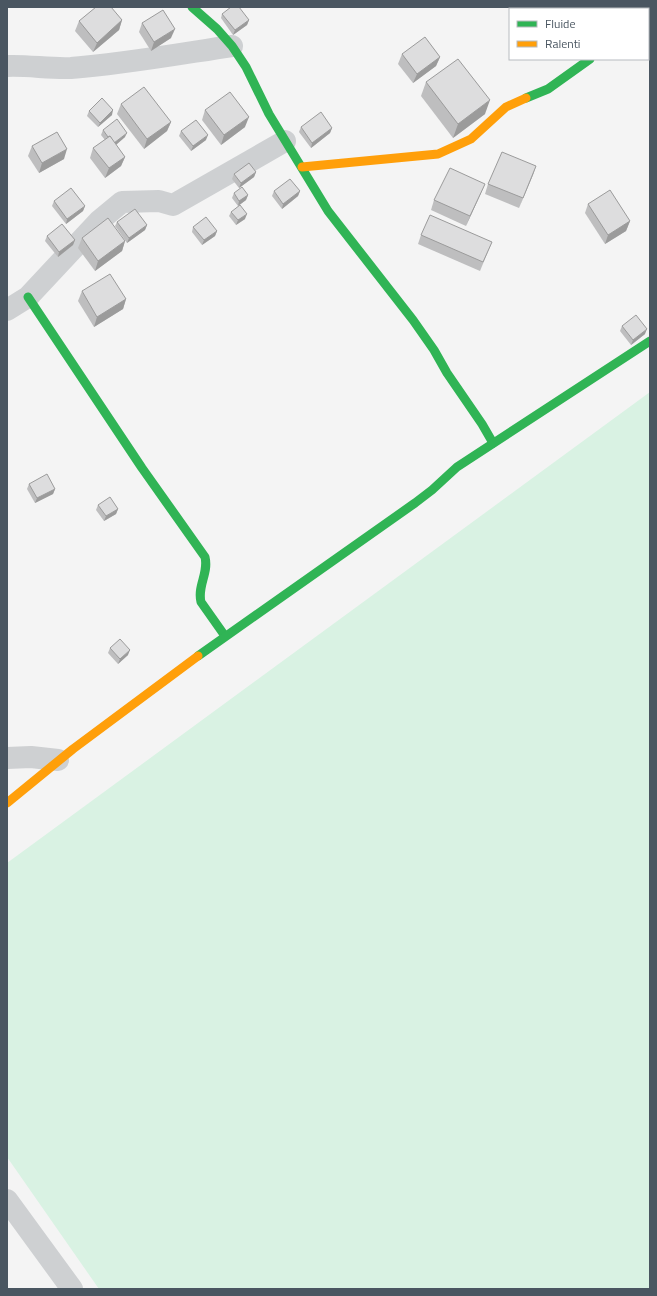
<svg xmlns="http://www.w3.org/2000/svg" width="657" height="1296" font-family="'Titillium Web',sans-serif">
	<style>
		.green { fill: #d9f2e3 }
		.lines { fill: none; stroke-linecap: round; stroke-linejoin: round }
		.street { stroke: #ced0d2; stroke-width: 22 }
		.fast { stroke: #30b455; stroke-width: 9 }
		.slow { stroke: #ff9f0a; stroke-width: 9 }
		.wall { fill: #bebebf }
		.shaded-wall { fill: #9b9b9b }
		.building { fill: #ddddde; stroke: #9b9b9b }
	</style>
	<rect width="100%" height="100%" fill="#f4f4f4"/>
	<path class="green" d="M650,392V1289H99L7,1157V863Z"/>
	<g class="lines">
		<g class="street">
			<path d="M648,17L650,16"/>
			<path d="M7,66C28,65 50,69 71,68C124,64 179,54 232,46"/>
			<path d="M7,310L28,297L99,221L122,202L159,201L173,205L285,141"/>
			<path d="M7,758L31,757L58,760"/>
			<path d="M7,1200L72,1289"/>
		</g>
		<g class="fast">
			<path d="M192,7L217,29L232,46L246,67L269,114L328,211L413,320L434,350L447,373L482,424L493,443"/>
			<path d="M526,98L548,89L590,59"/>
			<path d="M28,297L142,468L205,557C209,573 197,586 201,602L225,636"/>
			<path d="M198,656L415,503L432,490L457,467L650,341"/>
		</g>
		<g class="slow">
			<path d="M302,167L438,154L471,139L506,107L526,98"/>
			<path d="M7,803L73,749L198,656"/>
		</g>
	</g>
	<g class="wall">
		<path d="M222,14L249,20L247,25L233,35L221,18Z"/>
		<path d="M122,20L119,30L93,52L75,31L79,21Z"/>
		<path d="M142,23L171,38L151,51L139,32Z"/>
		<path d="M402,54L440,57L436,66L413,83L398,64Z"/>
		<path d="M426,82L485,114L453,138L421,96Z"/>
		<path d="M121,104L171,122L167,131L144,149L117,114Z"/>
		<path d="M205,110L245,127L221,145L202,120Z"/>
		<path d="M89,111L112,115L98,127L87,116Z"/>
		<path d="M301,127L332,128L330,133L311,148L299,132Z"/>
		<path d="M103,130L125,137L116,145L125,157L121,166L105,178L90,158L93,148L105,140L101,135Z"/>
		<path d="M181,131L206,140L191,151L179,136Z"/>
		<path d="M32,146L64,159L39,173L28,156Z"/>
		<path d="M536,166L519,208L485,194L488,184Z"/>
		<path d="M256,172L254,177L239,188L232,179L234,174Z"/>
		<path d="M274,191H300L298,196L282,209L272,196Z"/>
		<path d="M234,193L248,195L246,200L238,206L232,198Z"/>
		<path d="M481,193L466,226L431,210L434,200Z"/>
		<path d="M54,201L85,206L83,211L66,224L52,206Z"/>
		<path d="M588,204L630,221L626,231L605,244L585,213Z"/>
		<path d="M231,212L245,219L236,225L229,216Z"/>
		<path d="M117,222L147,225L145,230L127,243L115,226Z"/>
		<path d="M193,227L217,231L215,236L202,245L192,232Z"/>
		<path d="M421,235L492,242L480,271L418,244Z"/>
		<path d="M47,236L75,240L73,245L58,257L45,241Z"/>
		<path d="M82,238L125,241L122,251L95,271L78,248Z"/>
		<path d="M82,291L126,299L123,309L94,327L78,301Z"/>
		<path d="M622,326L645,334L631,345L620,331Z"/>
		<path d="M29,484L55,489L53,494L35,503L27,489Z"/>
		<path d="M98,505L118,509L116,514L104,521L96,510Z"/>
		<path d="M110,648L128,655L118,664L108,653Z"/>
	</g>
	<g class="shaded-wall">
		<path d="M122,20L119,30L93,52L97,43Z"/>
		<path d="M249,20L247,25L233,35L235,30Z"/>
		<path d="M175,29L171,38L151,51L154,42Z"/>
		<path d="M440,57L436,66L413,83L417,74Z"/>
		<path d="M490,100L485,114L453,138L458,124Z"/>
		<path d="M113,110L112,115L98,127L100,123Z"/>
		<path d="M249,117L245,127L221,145L224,135Z"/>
		<path d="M171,122L167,131L144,149L147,139Z"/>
		<path d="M332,128L330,133L311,148L312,143Z"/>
		<path d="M127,133L125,137L111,149L113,144Z"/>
		<path d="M208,135L206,140L191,151L193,146Z"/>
		<path d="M67,149L64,159L39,173L42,163Z"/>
		<path d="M125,157L121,166L105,178L109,168Z"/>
		<path d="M536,166L533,175L519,208L523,198Z"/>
		<path d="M256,172L254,177L239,188L241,183Z"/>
		<path d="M485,184L481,193L466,226L470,216Z"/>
		<path d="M300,191L298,196L282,209L283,204Z"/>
		<path d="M248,195L246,200L238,206L239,201Z"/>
		<path d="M85,206L83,211L66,224L67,219Z"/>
		<path d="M247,214L245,219L236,225L238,220Z"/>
		<path d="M630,221L626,231L605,244L608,235Z"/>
		<path d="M147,225L145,230L127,243L129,238Z"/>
		<path d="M217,231L215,236L202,245L204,240Z"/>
		<path d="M75,240L73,245L58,257L59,252Z"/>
		<path d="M125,241L122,251L95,271L98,261Z"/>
		<path d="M126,299L123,309L94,327L97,317Z"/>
		<path d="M647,329L645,334L631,345L633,340Z"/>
		<path d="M55,489L53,494L35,503L37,498Z"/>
		<path d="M118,509L116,514L104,521L106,516Z"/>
		<path d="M130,650L128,655L118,664L120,659Z"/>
	</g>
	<g class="building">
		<path d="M96,7H111L122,20L97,43L79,21Z"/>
		<path d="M231,7H239L249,20L235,30L222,14Z"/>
		<path d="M163,10L175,29L154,42L142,23Z"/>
		<path d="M425,37L440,57L417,74L402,54Z"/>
		<path d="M458,59L490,100L458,124L426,82Z"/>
		<path d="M144,87L171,122L147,139L121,104Z"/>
		<path d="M230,92L249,117L224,135L205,110Z"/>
		<path d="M102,98L113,110L100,123L89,111Z"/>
		<path d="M321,112L332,128L312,143L301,127Z"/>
		<path d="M117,119L127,133L114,143L110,136L108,137L103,130Z"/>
		<path d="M196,120L208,135L193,146L181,131Z"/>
		<path d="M57,132L67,149L42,163L32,146Z"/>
		<path d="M110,136L125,157L109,168L93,148Z"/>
		<path d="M502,152L536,166L523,198L488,184Z"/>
		<path d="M249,163L256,172L241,183L234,174Z"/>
		<path d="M450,168L485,184L470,216L434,200Z"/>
		<path d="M290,179L300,191L283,204L274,191Z"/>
		<path d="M242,187L248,195L239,201L234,193Z"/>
		<path d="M71,188L85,206L67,219L54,201Z"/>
		<path d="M610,190L630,221L608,235L588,204Z"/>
		<path d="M240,205L247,214L238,220L231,212Z"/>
		<path d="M135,209L147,225L129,238L117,222Z"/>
		<path d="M430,215L492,242L483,262L421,235Z"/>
		<path d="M206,217L217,231L204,240L193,227Z"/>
		<path d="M108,218L125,241L98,261L82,238Z"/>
		<path d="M62,224L75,240L59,252L47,236Z"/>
		<path d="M110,274L126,299L97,317L82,291Z"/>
		<path d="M636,315L647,329L633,340L622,326Z"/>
		<path d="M47,474L55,489L37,498L29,484Z"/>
		<path d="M110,497L118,509L106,516L98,505Z"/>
		<path d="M120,639L130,650L120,659L110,648Z"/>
	</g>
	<rect width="657" height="1296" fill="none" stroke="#4a5661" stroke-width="16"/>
	<rect x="509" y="8" width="140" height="52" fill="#ffffff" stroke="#b7bbc0"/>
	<rect x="517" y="21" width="20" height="6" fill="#30b455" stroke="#b7bbc0"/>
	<text x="545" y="28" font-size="12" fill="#4a5661">Fluide</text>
	<rect x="517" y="41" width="20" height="6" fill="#ff9f0a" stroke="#b7bbc0"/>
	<text x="545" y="48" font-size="12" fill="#4a5661">Ralenti</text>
</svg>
